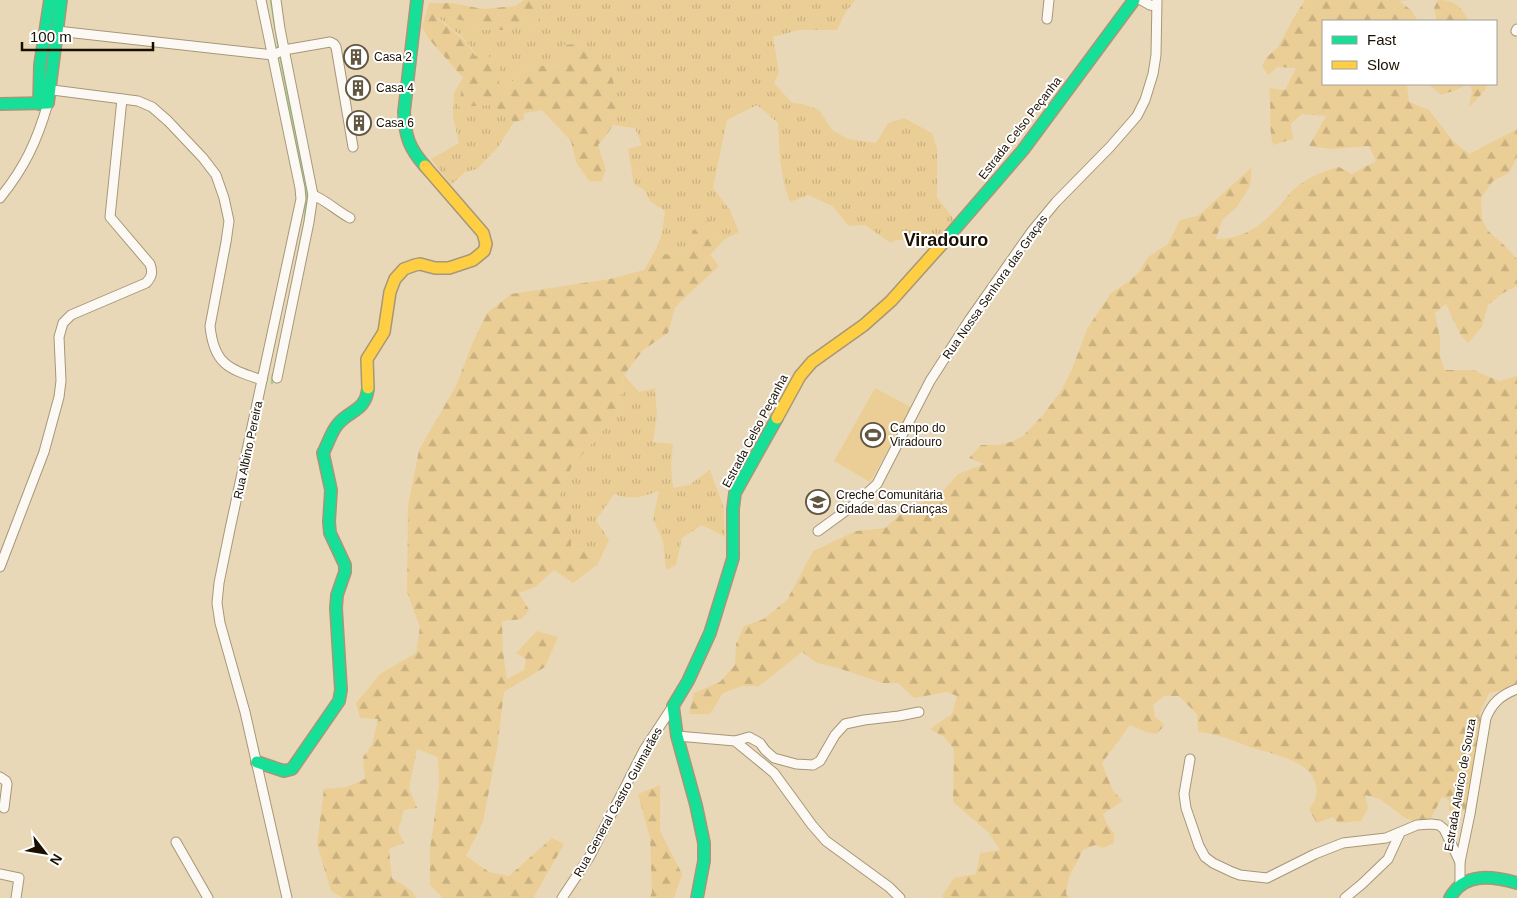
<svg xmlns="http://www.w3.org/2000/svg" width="1517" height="898" font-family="Helvetica,sans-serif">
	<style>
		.grass { fill: url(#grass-tufts) }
		.forest { fill: url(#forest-firs) }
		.park { fill: #ebce95 }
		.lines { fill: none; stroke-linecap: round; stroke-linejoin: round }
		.stream { stroke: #9fd48c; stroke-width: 2.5 }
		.street-casing { stroke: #a69779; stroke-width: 11 }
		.fast-casing { stroke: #a69779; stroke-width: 14 }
		.slow-casing { stroke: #a69779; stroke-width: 14 }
		.street { stroke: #fcf9f4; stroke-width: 9 }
		.fast { stroke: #16e098; stroke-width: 11 }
		.slow { stroke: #ffcf43; stroke-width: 11 }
		.labels { text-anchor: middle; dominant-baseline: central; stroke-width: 4; stroke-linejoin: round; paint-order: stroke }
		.poi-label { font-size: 12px; fill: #1b1000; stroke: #fff; text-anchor: start }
		.street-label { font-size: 12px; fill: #1b1000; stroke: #fff }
		.district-label { font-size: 18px; font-weight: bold; fill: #1b1000; stroke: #fff }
	</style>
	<defs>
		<pattern id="grass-tufts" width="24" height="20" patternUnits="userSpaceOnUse" patternTransform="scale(1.25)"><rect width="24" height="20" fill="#ebce95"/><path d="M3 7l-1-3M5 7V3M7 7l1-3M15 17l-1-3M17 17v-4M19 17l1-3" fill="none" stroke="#c9b07f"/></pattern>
		<pattern id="forest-firs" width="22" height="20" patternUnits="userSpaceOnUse" patternTransform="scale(1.25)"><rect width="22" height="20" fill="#ebce95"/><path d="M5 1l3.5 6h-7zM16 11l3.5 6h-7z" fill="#c9b07f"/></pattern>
	</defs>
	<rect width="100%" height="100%" fill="#e9d8b7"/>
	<g class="grass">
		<path d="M546,0H855L845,13L837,30H799L773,37L779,72L774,83L792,103L802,104L819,110L832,130L848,139L876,143L888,123L904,118L932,133L937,148V197L956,222L938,245L915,237L889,242L865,225L849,226L832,206L808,195L790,202C780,176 779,150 778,123L757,105L727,120L713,188L730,210L739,232L725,239L715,235L695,246L666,255L656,249L662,234L665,211L651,202L644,190L634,184L628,149L642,145L635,128L613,125L616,111L610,71L576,44L562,45V64L526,67L510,84L499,90L469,45L460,35L436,16L452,18L470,22L485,30H503L520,23L540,25V8Z"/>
		<path d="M463,78L490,105L514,122L498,147L477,169L465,172L451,185L431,159L459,143L453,116L454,93Z"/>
		<path d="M624,375L639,392L655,388L657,415L653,442L673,444L671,465L673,488L689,485L710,470L723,505L725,537L702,525L682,538L676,565L666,570L663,541L653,519L659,491C640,497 634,501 614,494L596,520L609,540L598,564L584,550L571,549V514L559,497L571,468L621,409Z"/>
	</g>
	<g class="forest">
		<path d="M524,0H546L540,8V25L520,23L503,30H485L469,22L452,18L436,17C452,31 465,37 475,56L485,52L499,68V89L510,84L526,67L562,64V45L576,44C585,51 605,63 610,72C616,84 619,114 612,126C609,133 603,139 598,145L606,170L601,182L589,181L576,162L571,141L542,110L524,113V120L514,122L490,105L459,107L463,78L429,39L422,27L429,3H452L483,9L515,6Z"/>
		<path d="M1305,0H1409L1399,1L1411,10L1418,21L1386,20V21H1323V84H1407L1409,102L1429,110L1453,141L1469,154L1517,129V157L1509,173L1493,181L1481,198L1482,219L1488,231L1505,246L1517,259V286L1503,293L1488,305L1482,327L1468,343L1460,334L1446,304L1435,313L1440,338V356L1445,370H1473L1499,381L1517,376V688L1505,689L1489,693L1480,713V732L1467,809L1454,817L1449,810V800L1442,797L1431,818L1416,822L1405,818L1380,799L1365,795L1368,808L1361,821L1338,823L1333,817L1317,823L1309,810C1311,806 1315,801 1316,797C1322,762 1276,755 1253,748C1234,741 1217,733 1198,732L1197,714L1179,696H1164L1153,705L1155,717L1165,725L1156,734L1148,733L1130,725L1102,763L1113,791L1123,801L1103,814L1107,824L1114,833V843L1103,848L1095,845L1083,850L1069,877L1066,894L1069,898H943L942,896L954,878L976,874L980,853L1000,850L989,833L953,802L954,749L944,737L930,729L952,714L957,696L947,692L914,698L898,683H883L838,668L817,663L802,652L759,686H742L723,693L710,714H689L694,693L720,682L735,665L736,644L744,626L764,619L787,600L813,551L856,531L885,528L902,513L943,491L958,474L984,464L969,458L981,445H997L1011,442L1023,436L1043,415L1061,391L1072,369L1087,329L1111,293L1128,282L1139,272L1148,257L1168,244L1180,220L1198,216L1252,167L1250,186L1237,207L1222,220L1216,239C1242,239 1259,228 1276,209C1282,204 1286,197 1291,192C1306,178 1320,172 1339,167L1352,174L1376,161L1369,146L1332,149L1309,146L1326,116L1302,114L1291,124L1293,139L1273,145C1268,126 1272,108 1269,88L1285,90L1296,68L1278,67L1268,75L1262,66L1266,58L1278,47L1293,19Z"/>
		<path d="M1438,0C1456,0 1460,6 1469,21H1437L1434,8Z"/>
		<path d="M1428,84H1468L1456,90L1441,95Z"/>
		<path d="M1469,84H1487L1485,90L1469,108L1472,91Z"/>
		<path d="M712,220L715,235L725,239L710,255L719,266L681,301L675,308L668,333L643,350L624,375L621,409L571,468L559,497L571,514V549L584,550L598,564L573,583L554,570L535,587L519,593L529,610L522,619L502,621L503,652L507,679L524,670L526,659L516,653L537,631L558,637L545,667L504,692L497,749L483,822L466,856L489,872L509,876L552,838L564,844L533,898H443L430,885V849L439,786L438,757L417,749L409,788L417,808L404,810L398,831L404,843L389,849L392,878L411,890L416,898H343L331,891L317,844L324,789L347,787L365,779L363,757L372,745L378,719L360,718L356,703L380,674L416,653L420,627L407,592L408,506L419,450L456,386L472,344L487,313L511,294L610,279L644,270L656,249L666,255L695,246L692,233L700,222Z"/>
		<path d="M660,785V831L682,874L674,898H650L652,892L650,838L638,794Z"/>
	</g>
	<path class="park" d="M875,388L912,408L870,482L834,461Z"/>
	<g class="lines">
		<g class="stream">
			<path d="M271,0L279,50"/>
			<path d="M280,55L306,191L305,220L298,256"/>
			<path d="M272,383L273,374"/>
		</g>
		<defs>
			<g id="street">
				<path d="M261,0L300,188L301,199L230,529L219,583L217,603L220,623L245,712L287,898"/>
				<path d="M276,0L280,29L313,195L309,222L277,378"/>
				<path d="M1141,0L1150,5L1156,6"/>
				<path d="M1047,19L1049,0"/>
				<path d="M57,31L273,55L284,50L330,42L334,44L336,47L353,147"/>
				<path d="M1516,31L1517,29"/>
				<path d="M45,89L138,101L152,107L168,121L203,158L216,175L224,198L229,221L226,242L210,326C214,365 229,369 262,380"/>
				<path d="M313,195C327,201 337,211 350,218"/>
				<path d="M0,198C25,167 37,141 48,103"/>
				<path d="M818,531L855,504L877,484L930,381L970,319L1032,231L1056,202L1110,147L1137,116L1145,100L1153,74L1156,55L1157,0"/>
				<path d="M0,567L44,452L59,397L61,381L59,337L63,323L71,315L146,283C152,277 153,272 150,264L110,217L122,99"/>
				<path d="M677,736L735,741L774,773L812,825L826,841L889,887L900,898"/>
				<path d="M735,741L749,737L760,743L765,750L774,758L796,764L813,765L820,761L835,735L845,724L864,720L899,716L919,712"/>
				<path d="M1190,759L1184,794L1186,808L1199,846L1205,857L1213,863L1232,872L1240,875L1267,878L1315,854L1343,843L1386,838L1417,825L1431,824L1439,825L1444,829L1460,862"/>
				<path d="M0,777L6,781L7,784L4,808"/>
				<path d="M176,842L208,898"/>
				<path d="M0,874L19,878L16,898"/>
				<path d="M1460,884V862L1470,814L1486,718C1492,703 1501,695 1517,689"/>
				<path d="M562,898L590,856L644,750L673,706"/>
				<path d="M1345,898L1362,884L1388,859L1400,833"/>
			</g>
			<g id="fast">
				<path d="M417,0L404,112C405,136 409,148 425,166"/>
				<path d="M0,104L48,103L61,0"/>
				<path d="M39,104L40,65L50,0"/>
				<path d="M942,244L1023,150L1134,0"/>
				<path d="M257,762L284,771L292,769L339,701L341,690L336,608L337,595L345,572V565L330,533L329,522L331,490L323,453C328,444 331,432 338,424C350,410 366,411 368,388"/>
				<path d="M697,898L704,861V843L696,805L677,736L673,706L688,681L710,633L733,558V509L735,493L777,418"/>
				<path d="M1450,898C1464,872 1492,876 1517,883"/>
			</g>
			<g id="slow">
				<path d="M368,388L367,359L384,332L390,292L395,279L404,269L415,265L420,264L435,268H449L473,260L484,251L486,244L483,233L425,166"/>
				<path d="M777,418L800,376L812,362L864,325L891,301L942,244"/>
			</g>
		</defs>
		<use href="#street" class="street-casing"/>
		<use href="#fast" class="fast-casing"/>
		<use href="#slow" class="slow-casing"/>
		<use href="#street" class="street"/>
		<use href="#fast" class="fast"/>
		<use href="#slow" class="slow"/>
	</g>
	<defs>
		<symbol id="building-ring" viewBox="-11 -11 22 22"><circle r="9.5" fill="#fff" stroke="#635640" stroke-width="1.5"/><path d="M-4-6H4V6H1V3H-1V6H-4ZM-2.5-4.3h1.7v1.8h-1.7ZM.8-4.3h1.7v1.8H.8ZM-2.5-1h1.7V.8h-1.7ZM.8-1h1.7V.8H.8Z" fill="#635640"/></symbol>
		<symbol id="stadium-ring" viewBox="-11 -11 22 22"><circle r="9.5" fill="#fff" stroke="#635640" stroke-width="1.5"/><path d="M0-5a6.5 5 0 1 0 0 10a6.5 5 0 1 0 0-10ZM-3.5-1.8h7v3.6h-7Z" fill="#635640"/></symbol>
		<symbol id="school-ring" viewBox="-11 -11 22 22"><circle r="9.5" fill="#fff" stroke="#635640" stroke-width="1.5"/><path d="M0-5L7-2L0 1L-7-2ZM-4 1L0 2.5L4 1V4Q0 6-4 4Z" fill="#635640"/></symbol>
	</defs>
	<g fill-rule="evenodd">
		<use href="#building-ring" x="342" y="43" width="28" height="28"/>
		<use href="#building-ring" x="344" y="74" width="28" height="28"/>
		<use href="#building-ring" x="345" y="109" width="28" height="28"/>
		<use href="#stadium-ring" x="859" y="421" width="28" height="28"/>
		<use href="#school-ring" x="804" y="488" width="28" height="28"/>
	</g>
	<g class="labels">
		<g class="poi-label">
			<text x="374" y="57">Casa 2</text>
			<text x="376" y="88">Casa 4</text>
			<text x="376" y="123">Casa 6</text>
			<text x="890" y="428">Campo do<tspan x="890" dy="14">Viradouro</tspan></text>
			<text x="836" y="495">Creche Comunitária<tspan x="836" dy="14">Cidade das Crianças</tspan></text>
		</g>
		<g class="street-label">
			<text transform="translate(1020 128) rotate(-52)">Estrada Celso Peçanha</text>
			<text transform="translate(995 287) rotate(-55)">Rua Nossa Senhora das Graças</text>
			<text transform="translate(755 431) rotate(-62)">Estrada Celso Peçanha</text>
			<text transform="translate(248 450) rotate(-78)">Rua Albino Pereira</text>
			<text transform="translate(1460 785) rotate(-80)">Estrada Alarico de Souza</text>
			<text transform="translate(618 802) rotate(-61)">Rua General Castro Guimarães</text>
		</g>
		<g class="district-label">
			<text x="946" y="240">Viradouro</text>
		</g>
	</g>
	<rect x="1322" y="20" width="175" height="65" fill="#ffffff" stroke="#a49f99"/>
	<rect x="1332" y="36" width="25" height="8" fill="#16e098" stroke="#a49f99"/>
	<text x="1367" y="45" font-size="15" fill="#1b1000">Fast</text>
	<rect x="1332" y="61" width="25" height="8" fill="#ffcf43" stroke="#a49f99"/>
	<text x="1367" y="70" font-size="15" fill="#1b1000">Slow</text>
	<g transform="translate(45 853) rotate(121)" stroke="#ffffff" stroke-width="4" paint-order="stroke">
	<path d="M0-4L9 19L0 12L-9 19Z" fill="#1b1000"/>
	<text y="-8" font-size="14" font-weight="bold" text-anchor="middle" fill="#1b1000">N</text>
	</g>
	<path d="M22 42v8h131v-8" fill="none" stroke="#1b1000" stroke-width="2.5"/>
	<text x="30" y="42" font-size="15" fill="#1b1000" stroke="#ffffff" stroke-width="4" paint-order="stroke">100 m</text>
</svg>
